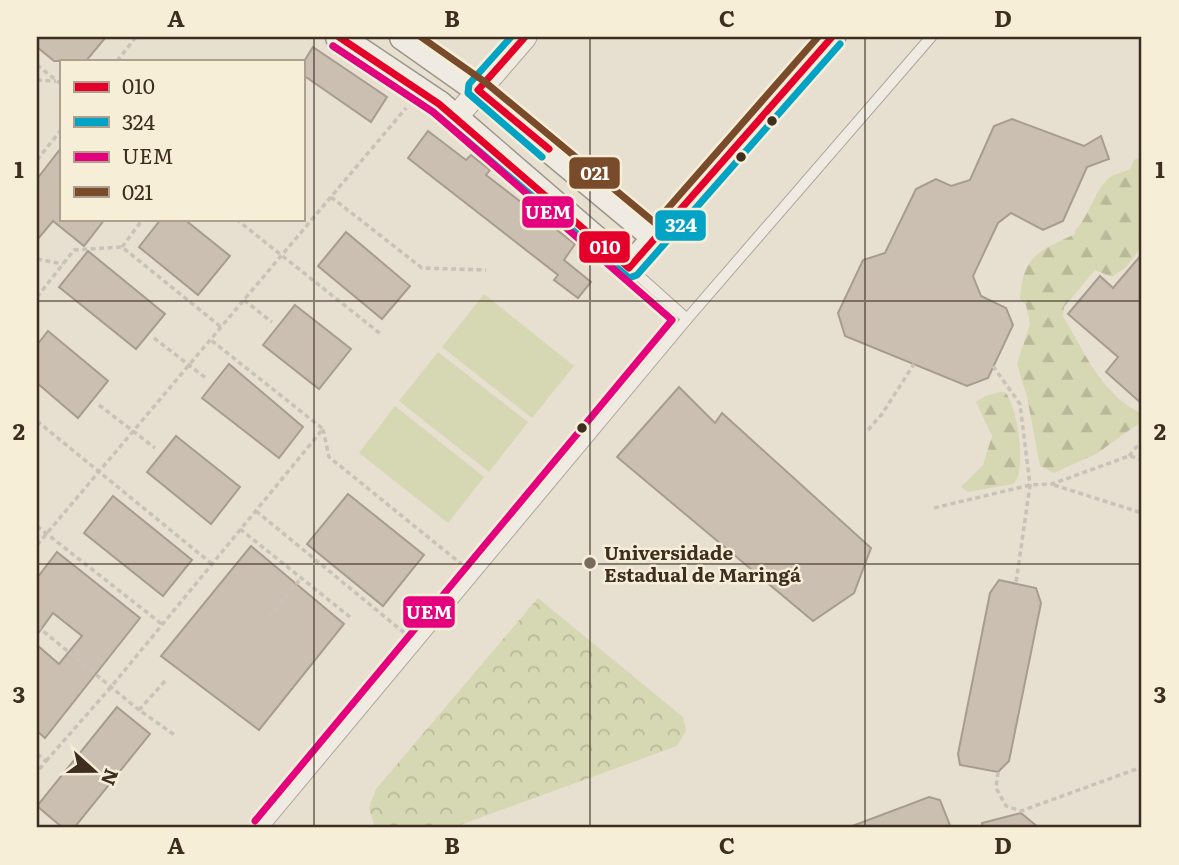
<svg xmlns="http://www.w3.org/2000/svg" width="1179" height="865" font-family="Literata,serif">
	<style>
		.forest { fill: url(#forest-firs) }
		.park { fill: url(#park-crowns) }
		.pitch { fill: #d6d7b3 }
		.building { fill: #cbbfb2; stroke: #a89c90; stroke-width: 2 }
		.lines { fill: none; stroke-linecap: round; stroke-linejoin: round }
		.service-casing { stroke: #ada599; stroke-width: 12 }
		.tertiary-casing { stroke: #ada599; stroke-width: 25 }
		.secondary-casing { stroke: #9c958a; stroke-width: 29 }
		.path { stroke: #c8c2b9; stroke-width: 3.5; stroke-dasharray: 5 3.5; stroke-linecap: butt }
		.service { stroke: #efebe3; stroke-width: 10 }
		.tertiary { stroke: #efebe3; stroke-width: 23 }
		.secondary { stroke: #efebe3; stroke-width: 26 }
		.bus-1-casing { stroke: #f7eed8; stroke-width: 12 }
		.bus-2-casing { stroke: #f7eed8; stroke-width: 12 }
		.bus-3-casing { stroke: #f7eed8; stroke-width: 12 }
		.bus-4-casing { stroke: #f7eed8; stroke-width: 12 }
		.bus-1 { stroke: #e4002b; stroke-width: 7 }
		.bus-2 { stroke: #03a3c5; stroke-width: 7 }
		.bus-3 { stroke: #e5007d; stroke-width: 7 }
		.bus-4 { stroke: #7a4b2a; stroke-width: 7 }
		.grid { fill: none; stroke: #3d2e20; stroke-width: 2; stroke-opacity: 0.55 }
		.bus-dot { fill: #3d2e20; stroke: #f7eed8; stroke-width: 2.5 }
		.poi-dot { fill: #786c5e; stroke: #f7eed8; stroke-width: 2.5 }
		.labels { text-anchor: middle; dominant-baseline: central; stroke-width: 5; stroke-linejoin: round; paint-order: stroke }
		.poi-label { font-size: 19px; font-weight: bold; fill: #3d2e20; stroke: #f7eed8; text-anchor: start }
		.line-badge { stroke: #f7eed8; stroke-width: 2.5 }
		.badge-label { font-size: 19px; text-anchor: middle; font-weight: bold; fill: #fff }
		.neatline { fill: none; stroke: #3d2e20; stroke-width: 2.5 }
		.grid-label { font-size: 23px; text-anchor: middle; font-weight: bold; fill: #3d2e20 }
	</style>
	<defs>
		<pattern id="forest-firs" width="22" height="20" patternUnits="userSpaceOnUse" patternTransform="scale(1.75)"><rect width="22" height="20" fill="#d6d7b3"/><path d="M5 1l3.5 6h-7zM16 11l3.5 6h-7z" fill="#b9b99a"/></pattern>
		<pattern id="park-crowns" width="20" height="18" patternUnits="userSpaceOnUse" patternTransform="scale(1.75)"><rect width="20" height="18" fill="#d6d7b3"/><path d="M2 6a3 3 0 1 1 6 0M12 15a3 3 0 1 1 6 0" fill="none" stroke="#b9b99a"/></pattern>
	</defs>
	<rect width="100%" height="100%" fill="#e7e0d1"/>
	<g class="forest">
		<path d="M1142,156V246L1126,267L1112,277L1095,270L1064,307L1063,316C1085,353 1101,394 1142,414V421L1096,454L1054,473L1040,466L1027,397L1017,364L1030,324L1026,305L1020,299C1023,254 1040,251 1075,234V231C1090,215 1094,191 1109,178C1114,174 1124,172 1130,169L1134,160Z"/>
		<path d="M1001,392L1006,393C1017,408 1028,471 1013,484L968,492L961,487L983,465L992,436L976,402L985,396Z"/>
	</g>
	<path class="park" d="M538,598L683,717L686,731L677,746L452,828H375L369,808L376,789Z"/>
	<g class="pitch">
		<path d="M484,294L574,366L532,418L442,347Z"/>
		<path d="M438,352L528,422L489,472L399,401Z"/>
		<path d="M395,406L484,477L448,523L359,453Z"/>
	</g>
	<g class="building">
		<path d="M37,37H106L86,61H54L37,47Z"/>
		<path d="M313,47L387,97L371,122L303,75V63Z"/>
		<path d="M1012,119L1084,146L1101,136L1109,159L1087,167L1063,221L1043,230L1011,213L998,223L973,276L981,296L1006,308L1013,325L988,378L967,386L845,336L838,313L863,260L885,253L916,189L936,179L951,186L970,180L994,126Z"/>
		<path d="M428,131L466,160L471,155L490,170L486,175L575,244L564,260L591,282L578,298L554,280L558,275L408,158Z"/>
		<path d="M61,148V219H105L84,246L53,221L37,240V179Z"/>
		<path d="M161,219H184L230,256L198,295L139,247Z"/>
		<path d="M346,232L410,286L382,319L318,266Z"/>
		<path d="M88,251L165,314L136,349L59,287Z"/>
		<path d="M1142,254V404L1106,372L1118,357L1068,314L1100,276L1113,288Z"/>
		<path d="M295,305L351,349L319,389L263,345Z"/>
		<path d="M48,331L108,381L78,418L37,383V345Z"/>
		<path d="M229,364L303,427L279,458L202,398Z"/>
		<path d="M679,387L715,423L722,413L871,548L854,593L813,621L617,457Z"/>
		<path d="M176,436L240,487L211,524L147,472Z"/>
		<path d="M348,494L424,555L383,606L307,544Z"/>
		<path d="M113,496L192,560L163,596L84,533Z"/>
		<path d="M251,546L344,624L259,730L161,656Z"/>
		<path d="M57,552L140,618L45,738L37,731V645L59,664L82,636L53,613L37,635V578Z"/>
		<path d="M999,580L1036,588L1041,603L1009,761L998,772L960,765L958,754L990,593Z"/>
		<path d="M117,707L150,734L74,828H63L37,806Z"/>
		<path d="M929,797L940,800L951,828H847Z"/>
		<path d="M1021,813L1039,828H983L982,823Z"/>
	</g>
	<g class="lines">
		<defs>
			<g id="service">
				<path d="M630,268L687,319"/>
				<path d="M263,828L687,319L931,37"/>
			</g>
			<path id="tertiary" d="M456,117L525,37"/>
			<g id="secondary">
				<path d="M339,37L439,104L629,268L832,37"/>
				<path d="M403,37L478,90L656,238"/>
			</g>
		</defs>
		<use href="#service" class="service-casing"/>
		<use href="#tertiary" class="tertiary-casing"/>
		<use href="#secondary" class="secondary-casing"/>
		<g class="path">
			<path d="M117,61L136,37"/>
			<path d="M37,65L61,84"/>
			<path d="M37,80L56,81"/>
			<path d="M37,160L61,130"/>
			<path d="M331,197L422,268L486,270"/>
			<path d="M236,219L382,335"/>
			<path d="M122,247L143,219"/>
			<path d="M37,259L63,264"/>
			<path d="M37,297L74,250L122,247L221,327"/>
			<path d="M244,300L272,322"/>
			<path d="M154,338L207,379"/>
			<path d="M993,366L1020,404L1030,485L1016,583"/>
			<path d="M99,405L155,448"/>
			<path d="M37,421L212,564"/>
			<path d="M323,429L329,457L465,567"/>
			<path d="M868,430L882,414L914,364"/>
			<path d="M1129,456L1142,440"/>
			<path d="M1054,485L1142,513"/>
			<path d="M934,508L1030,485L1052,484L1129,456L1142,459"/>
			<path d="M256,511L407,635"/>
			<path d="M37,526L163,625"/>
			<path d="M240,529L350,617"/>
			<path d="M37,545L406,108"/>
			<path d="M269,617L301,578"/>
			<path d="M37,626L139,710"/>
			<path d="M165,681L139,710L176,736"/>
			<path d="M37,754L46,761L37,772"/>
			<path d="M46,761L111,687L323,429L211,340"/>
			<path d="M998,772L996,788L1006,806L1021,811L1142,767"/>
			<path d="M46,828L47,826"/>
		</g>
		<use href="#service" class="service"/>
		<use href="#tertiary" class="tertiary"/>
		<use href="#secondary" class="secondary"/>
		<defs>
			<g id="bus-1">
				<path d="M339,37L439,104L629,268L832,37"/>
				<path d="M525,37L478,90L549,149"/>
			</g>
			<g id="bus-2">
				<path d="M511,37L469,84L468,93L542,157"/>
				<path d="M333,46L433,112L629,278L637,275L840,44"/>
			</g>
			<path id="bus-3" d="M255,821L672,320L433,112L333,46"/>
			<path id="bus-4" d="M421,37L485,82L655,223L818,37"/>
		</defs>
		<use href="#bus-1" class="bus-1-casing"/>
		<use href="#bus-2" class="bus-2-casing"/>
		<use href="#bus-3" class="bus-3-casing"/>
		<use href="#bus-4" class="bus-4-casing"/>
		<use href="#bus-1" class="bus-1"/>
		<use href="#bus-2" class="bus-2"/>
		<use href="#bus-3" class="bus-3"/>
		<use href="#bus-4" class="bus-4"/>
	</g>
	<path class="grid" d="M314,37V828M590,37V828M865,37V828M37,301H1142M37,564H1142"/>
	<g class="bus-dot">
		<circle cx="772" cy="121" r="6"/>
		<circle cx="741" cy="157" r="6"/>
		<circle cx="582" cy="428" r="6"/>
	</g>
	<circle class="poi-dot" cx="590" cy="563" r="7"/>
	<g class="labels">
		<g class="poi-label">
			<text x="604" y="552">Universidade<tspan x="604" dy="22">Estadual de Maringá</tspan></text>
		</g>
	</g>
	<g class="line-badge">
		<rect x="568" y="156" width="53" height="34" rx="7" fill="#7a4b2a"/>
		<rect x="521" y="195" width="54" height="34" rx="7" fill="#e5007d"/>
		<rect x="654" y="209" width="53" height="33" rx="7" fill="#03a3c5"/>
		<rect x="578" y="230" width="53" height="34" rx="7" fill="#e4002b"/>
		<rect x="402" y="595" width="54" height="34" rx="7" fill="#e5007d"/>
	</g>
	<g class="badge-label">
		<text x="595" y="180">021</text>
		<text x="548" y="219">UEM</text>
		<text x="681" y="232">324</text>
		<text x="605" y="254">010</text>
		<text x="429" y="619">UEM</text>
	</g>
	<rect width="1179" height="865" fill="none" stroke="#f7eed8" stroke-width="77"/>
	<rect x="60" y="60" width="245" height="161" fill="#f7eed8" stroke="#ada18e" stroke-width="2"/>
	<rect x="74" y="82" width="35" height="10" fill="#e4002b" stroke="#ada18e" stroke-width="2"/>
	<text x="122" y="94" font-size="21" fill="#3d2e20">010</text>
	<rect x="74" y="117" width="35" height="10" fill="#03a3c5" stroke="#ada18e" stroke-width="2"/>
	<text x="122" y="130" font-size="21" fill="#3d2e20">324</text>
	<rect x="74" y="152" width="35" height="10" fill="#e5007d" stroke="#ada18e" stroke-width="2"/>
	<text x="122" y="164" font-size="21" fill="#3d2e20">UEM</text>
	<rect x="74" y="187" width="35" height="10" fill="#7a4b2a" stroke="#ada18e" stroke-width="2"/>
	<text x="122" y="200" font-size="21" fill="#3d2e20">021</text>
	<g transform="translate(94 771) rotate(111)" stroke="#f7eed8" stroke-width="5" paint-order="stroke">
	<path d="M0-5L12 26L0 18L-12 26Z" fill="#3d2e20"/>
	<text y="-10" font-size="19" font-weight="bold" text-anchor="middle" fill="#3d2e20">N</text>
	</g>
	<rect x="38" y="38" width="1102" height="788" class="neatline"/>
	<g class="grid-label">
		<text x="176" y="27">A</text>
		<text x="452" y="27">B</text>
		<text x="727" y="27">C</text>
		<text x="1003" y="27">D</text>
		<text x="19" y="178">1</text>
		<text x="1160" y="178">1</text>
		<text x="19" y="440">2</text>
		<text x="1160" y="440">2</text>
		<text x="19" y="703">3</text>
		<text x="1160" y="703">3</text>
		<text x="176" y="854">A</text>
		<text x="452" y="854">B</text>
		<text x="727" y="854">C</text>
		<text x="1003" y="854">D</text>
	</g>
</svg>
